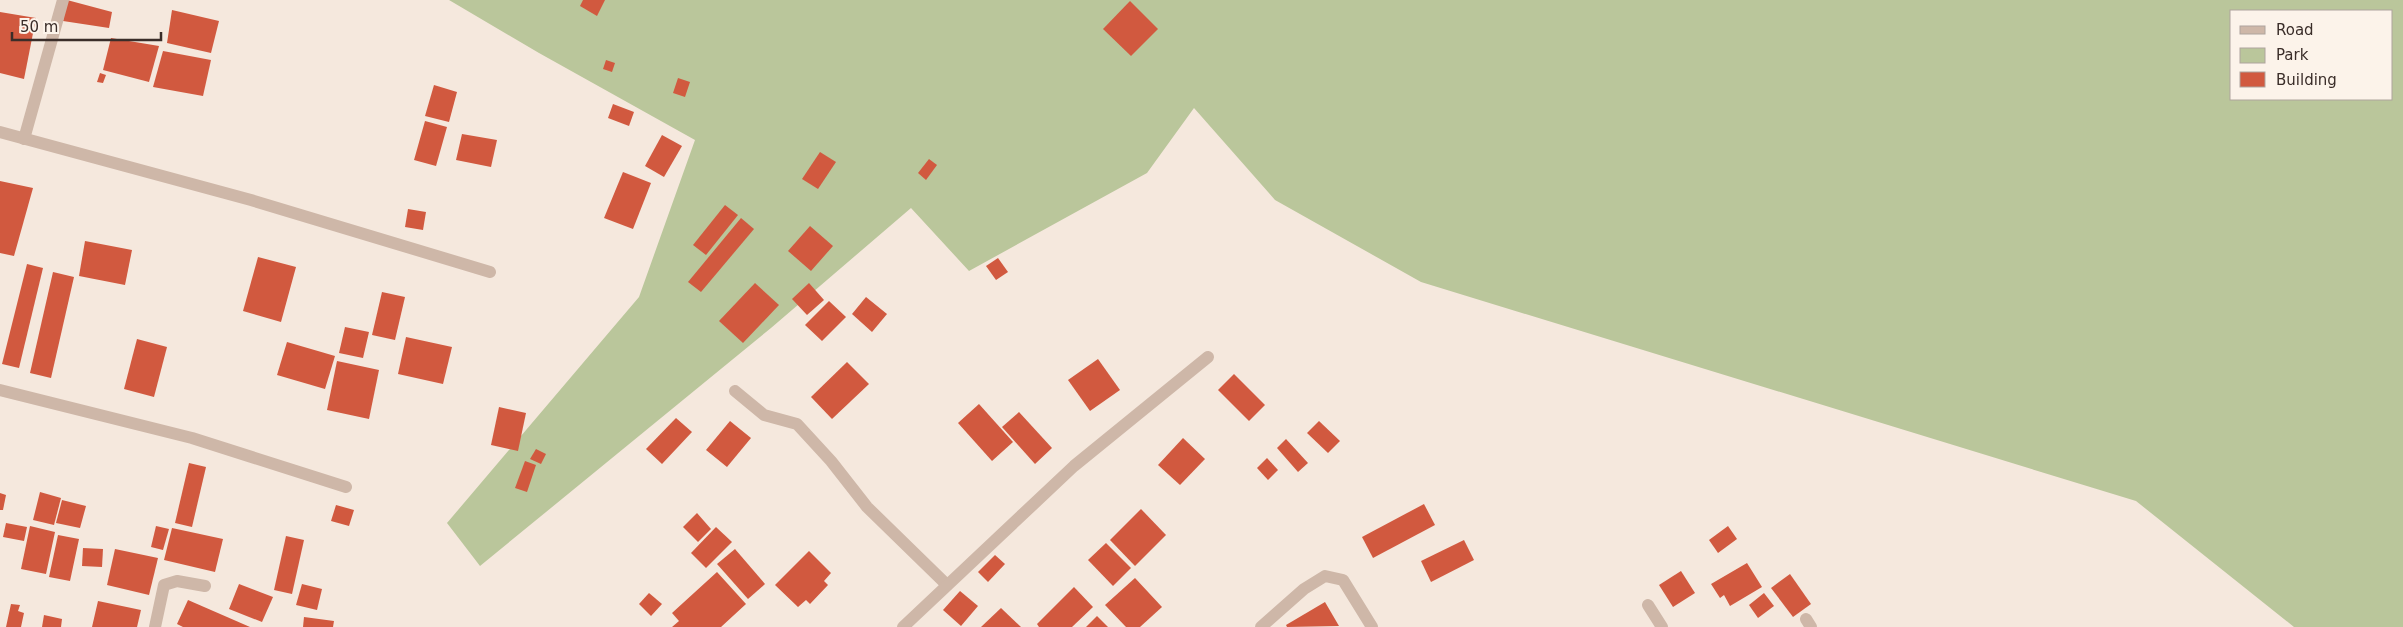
<svg xmlns="http://www.w3.org/2000/svg" width="2403" height="627" font-family="'DejaVu Sans',sans-serif">
	<style>
		.green { fill: #bac69b; fill-rule: evenodd }
		.building { fill: #d1593f }
		.lines { fill: none; stroke-linecap: round; stroke-linejoin: round }
		.minor { stroke: #ceb7a8; stroke-width: 12 }
	</style>
	<rect width="100%" height="100%" fill="#f5e8dd"/>
	<path class="green" d="M449,0H2403V627H2294L2136,501L1421,282L1275,200L1194,108L1147,173L969,271L911,208L771,328L480,566L447,523L639,297L695,140L539,53ZM2232,11H2392V99H2232Z"/>
	<g class="building">
		<path d="M67,0L112,12L109,28L63,21Z"/>
		<path d="M583,0H605L597,16L580,6Z"/>
		<path d="M1130,1L1158,29L1131,56L1103,29Z"/>
		<path d="M172,10L219,21L211,53L167,43Z"/>
		<path d="M0,12L36,18L24,79L0,73Z"/>
		<path d="M111,38L159,46L149,82L103,70Z"/>
		<path d="M163,51L211,60L203,96L153,87Z"/>
		<path d="M606,60L615,63L612,72L603,69Z"/>
		<path d="M100,73L106,75L103,83L97,82Z"/>
		<path d="M678,78L690,82L685,97L673,93Z"/>
		<path d="M434,85L457,92L449,122L425,116Z"/>
		<path d="M613,104L634,112L629,126L608,118Z"/>
		<path d="M425,121L447,127L436,166L414,160Z"/>
		<path d="M462,134L497,140L491,167L456,160Z"/>
		<path d="M662,135L682,146L664,177L645,166Z"/>
		<path d="M820,152L836,162L818,189L802,179Z"/>
		<path d="M929,159L937,165L926,180L918,173Z"/>
		<path d="M623,172L651,183L633,229L604,218Z"/>
		<path d="M0,181L33,188L14,256L0,253Z"/>
		<path d="M725,205L738,215L706,255L693,245Z"/>
		<path d="M408,209L426,212L423,230L405,227Z"/>
		<path d="M741,218L754,229L701,292L688,282Z"/>
		<path d="M810,226L833,246L811,271L788,251Z"/>
		<path d="M85,241L132,250L125,285L79,276Z"/>
		<path d="M258,257L296,267L281,322L243,311Z"/>
		<path d="M998,258L1008,272L996,280L986,266Z"/>
		<path d="M27,264L43,268L19,368L2,364Z"/>
		<path d="M53,272L74,277L51,378L30,373Z"/>
		<path d="M755,283L779,305L743,343L719,321Z"/>
		<path d="M809,283L824,300L807,315L792,299Z"/>
		<path d="M382,292L405,297L395,340L372,335Z"/>
		<path d="M866,297L887,314L872,332L852,314Z"/>
		<path d="M829,301L846,317L822,341L805,325Z"/>
		<path d="M345,327L369,332L363,358L339,353Z"/>
		<path d="M406,337L452,347L443,384L398,374Z"/>
		<path d="M137,339L167,347L154,397L124,389Z"/>
		<path d="M287,342L335,356L325,389L277,375Z"/>
		<path d="M1098,359L1120,390L1090,411L1068,380Z"/>
		<path d="M337,361L379,370L369,419L327,410Z"/>
		<path d="M847,362L869,384L832,419L811,397Z"/>
		<path d="M1234,374L1265,405L1249,421L1218,390Z"/>
		<path d="M979,404L1013,442L992,461L958,423Z"/>
		<path d="M499,407L526,413L518,451L491,445Z"/>
		<path d="M1019,412L1052,448L1035,464L1002,427Z"/>
		<path d="M676,418L692,432L662,464L646,449Z"/>
		<path d="M730,421L751,438L727,467L706,450Z"/>
		<path d="M1319,421L1340,441L1328,453L1307,433Z"/>
		<path d="M1183,438L1205,459L1180,485L1158,465Z"/>
		<path d="M1286,439L1308,463L1298,472L1277,448Z"/>
		<path d="M536,449L546,454L541,464L530,459Z"/>
		<path d="M1267,458L1278,470L1268,480L1257,468Z"/>
		<path d="M525,461L536,465L527,492L515,488Z"/>
		<path d="M189,463L206,467L192,527L175,523Z"/>
		<path d="M40,492L61,498L54,525L33,520Z"/>
		<path d="M0,493L6,495L3,510H0Z"/>
		<path d="M62,500L86,506L80,528L56,523Z"/>
		<path d="M1424,504L1435,525L1373,558L1362,537Z"/>
		<path d="M336,505L354,510L349,526L331,521Z"/>
		<path d="M1141,509L1166,535L1135,566L1110,540Z"/>
		<path d="M697,513L711,529L698,542L683,527Z"/>
		<path d="M6,523L27,527L24,541L3,537Z"/>
		<path d="M30,526L55,532L46,574L21,569Z"/>
		<path d="M156,526L169,529L163,550L151,547Z"/>
		<path d="M1728,526L1737,539L1718,553L1709,540Z"/>
		<path d="M716,527L732,542L706,568L691,553Z"/>
		<path d="M172,528L223,539L215,572L164,560Z"/>
		<path d="M58,535L79,539L70,581L49,577Z"/>
		<path d="M286,536L304,540L292,594L274,590Z"/>
		<path d="M1464,540L1474,560L1431,582L1421,561Z"/>
		<path d="M1106,543L1131,568L1113,586L1088,560Z"/>
		<path d="M83,548L103,549L102,567L82,566Z"/>
		<path d="M115,549L158,558L149,595L107,585Z"/>
		<path d="M735,549L765,584L748,599L717,564Z"/>
		<path d="M809,551L831,573L824,581L828,585L810,604L806,600L798,607L775,585Z"/>
		<path d="M995,555L1005,564L988,582L978,572Z"/>
		<path d="M1747,563L1762,587L1730,606L1724,595L1720,598L1711,584Z"/>
		<path d="M1681,571L1695,593L1673,607L1659,585Z"/>
		<path d="M717,572L746,604L721,627H672L679,621L672,613Z"/>
		<path d="M1790,574L1811,604L1793,617L1771,588Z"/>
		<path d="M1135,578L1162,607L1140,627H1126L1105,605Z"/>
		<path d="M239,584L273,597L262,622L229,609Z"/>
		<path d="M302,584L322,589L317,610L296,605Z"/>
		<path d="M1074,587L1093,607L1072,627H1039L1037,624Z"/>
		<path d="M960,591L978,606L961,626L943,610Z"/>
		<path d="M649,593L662,604L651,616L639,604Z"/>
		<path d="M1764,593L1774,606L1758,618L1749,605Z"/>
		<path d="M188,600L250,627H183L177,624Z"/>
		<path d="M98,601L141,610L137,627H92Z"/>
		<path d="M1325,602L1339,626L1287,627L1286,625Z"/>
		<path d="M11,604L20,605L18,611L24,613L21,627H6Z"/>
		<path d="M1001,608L1021,627H981Z"/>
		<path d="M44,615L62,619L61,627H42Z"/>
		<path d="M1097,616L1108,627H1086Z"/>
		<path d="M304,617L334,621L333,627H303Z"/>
	</g>
	<g class="lines">
		<g class="minor">
			<path d="M0,132L251,200L490,272"/>
			<path d="M24,139L63,0"/>
			<path d="M0,390L192,438L346,487"/>
			<path d="M735,391L764,415L797,424L831,461L867,507L947,585"/>
			<path d="M1648,605L1662,627"/>
			<path d="M1806,619L1811,627"/>
			<path d="M155,627L164,585L177,581L205,586"/>
			<path d="M903,627L1074,466L1208,357"/>
			<path d="M1261,627L1304,589L1325,576L1343,580L1372,627"/>
		</g>
	</g>
	<rect x="2230" y="10" width="162" height="90" fill="#fcf3ea" stroke="#aea49d"/>
	<rect x="2240" y="26" width="25" height="8" fill="#ceb7a8" stroke="#aea49d"/>
	<text x="2276" y="35" font-size="15" fill="#3a2d29">Road</text>
	<rect x="2240" y="48" width="25" height="15" fill="#bac69b" stroke="#aea49d"/>
	<text x="2276" y="60" font-size="15" fill="#3a2d29">Park</text>
	<rect x="2240" y="72" width="25" height="15" fill="#d1593f" stroke="#aea49d"/>
	<text x="2276" y="85" font-size="15" fill="#3a2d29">Building</text>
	<path d="M12 32v8h149v-8" fill="none" stroke="#3a2d29" stroke-width="2.5"/>
	<text x="20" y="32" font-size="15" fill="#3a2d29" stroke="#fcf3ea" stroke-width="4" paint-order="stroke">50 m</text>
</svg>
